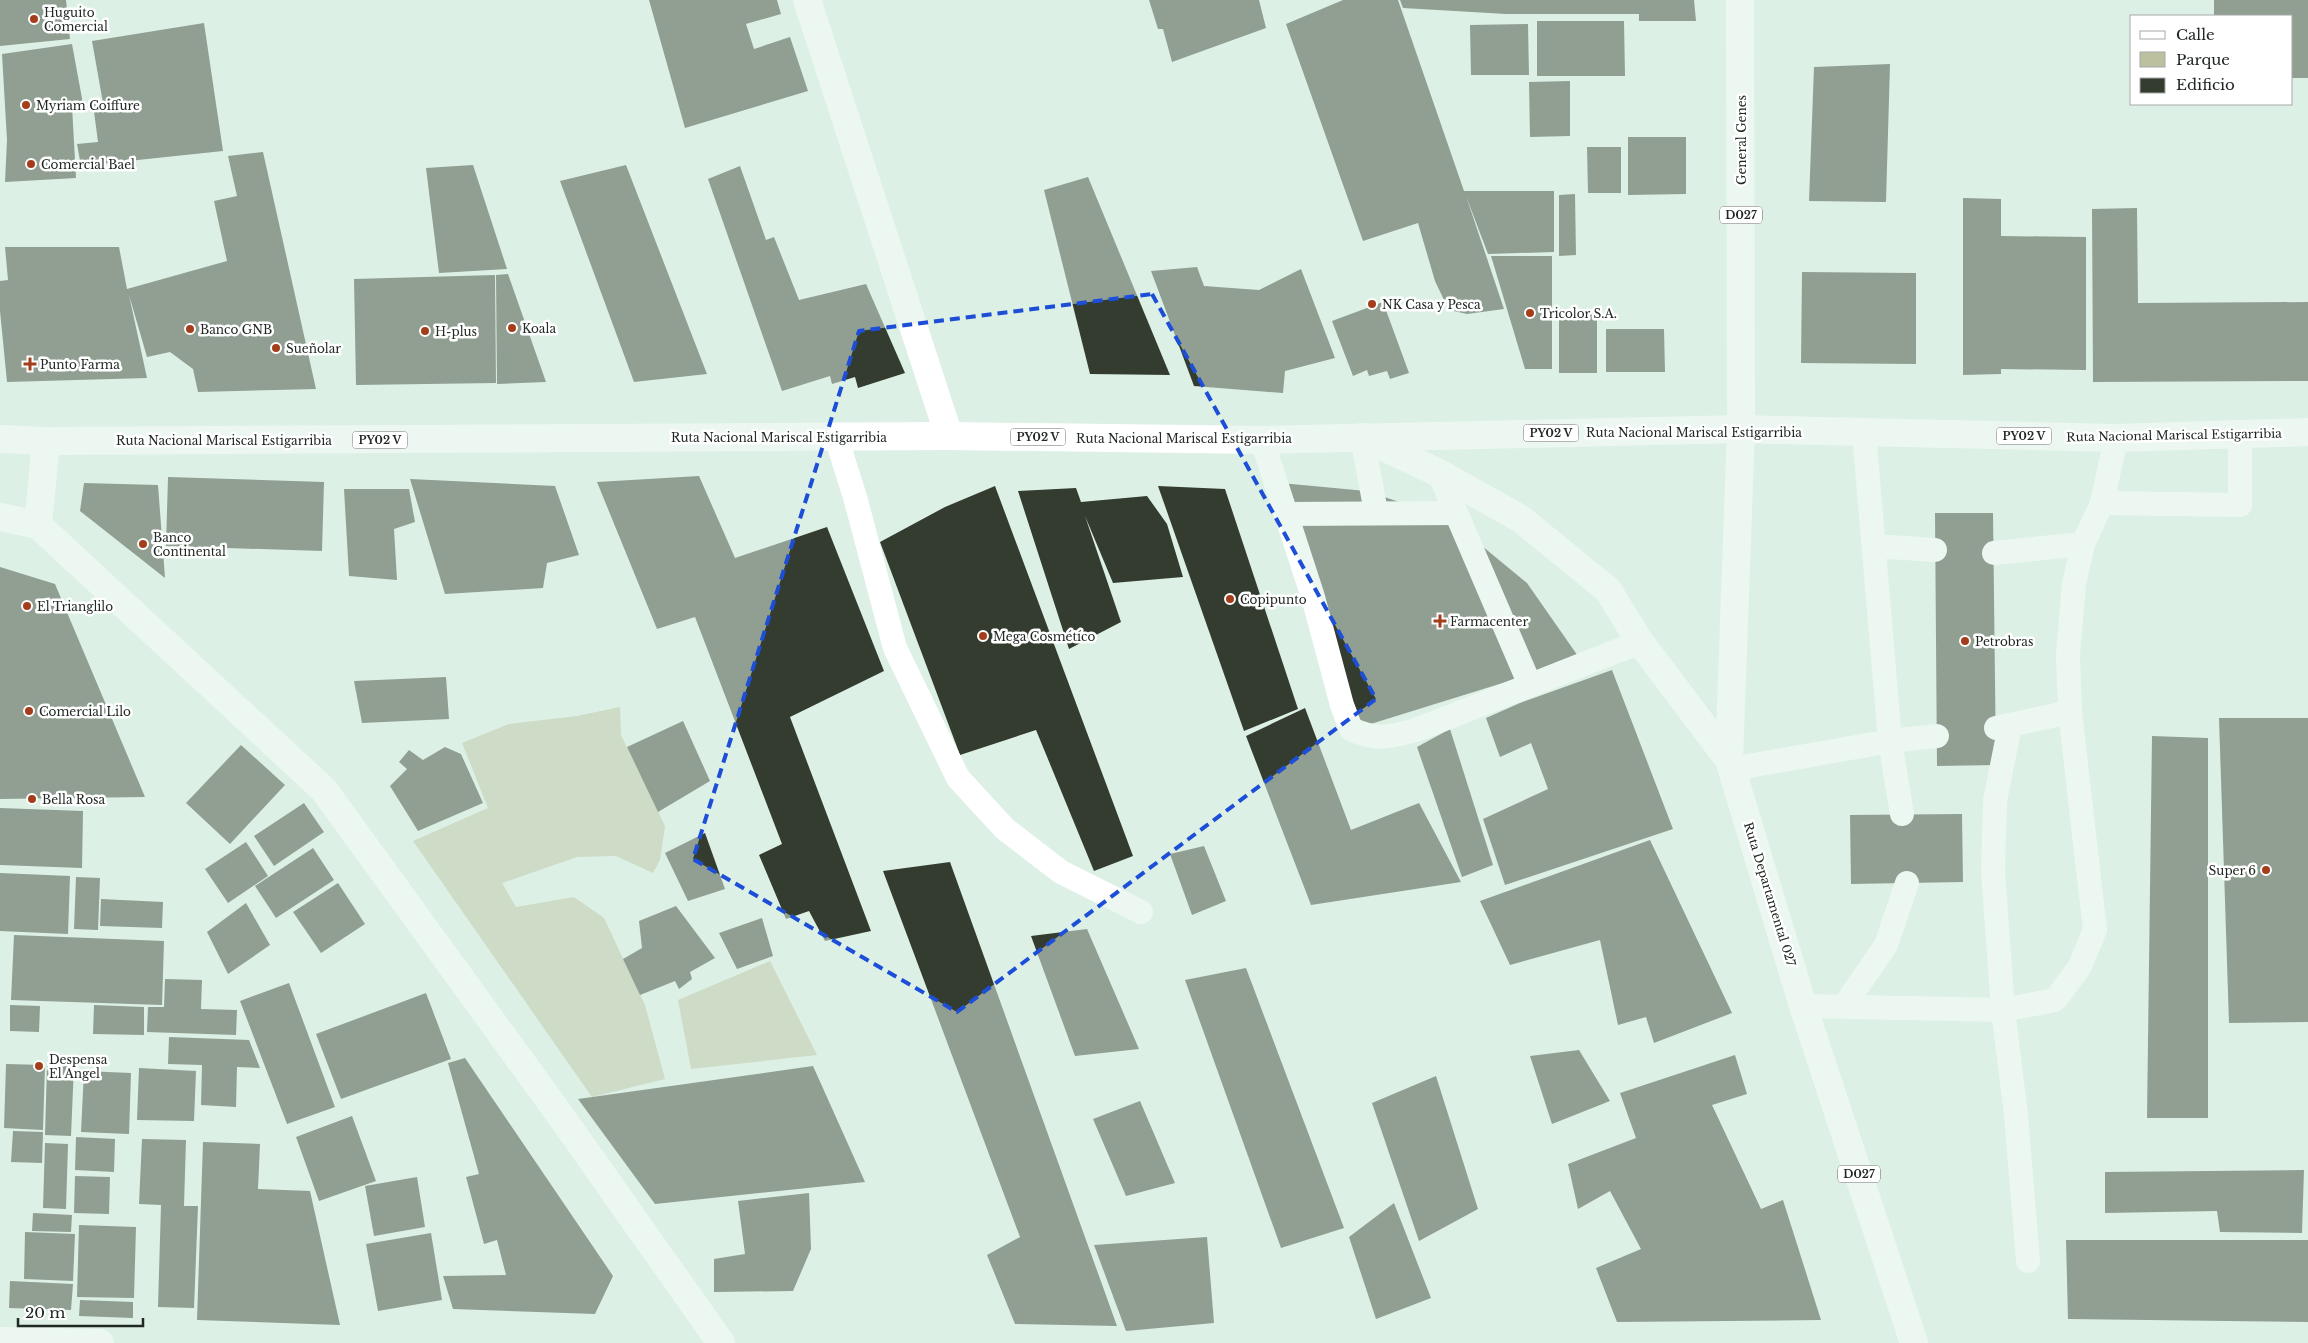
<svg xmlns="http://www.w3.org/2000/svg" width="2308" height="1343" font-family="'Libre Baskerville',serif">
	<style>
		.green { fill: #bdc09f }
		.building { fill: #333c2e }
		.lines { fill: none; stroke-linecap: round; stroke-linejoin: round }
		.lane { stroke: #fff; stroke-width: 24 }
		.street { stroke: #fff; stroke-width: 28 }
		.primary { stroke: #fff; stroke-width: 28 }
		.highway { stroke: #fff; stroke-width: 28 }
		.marked { fill: none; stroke: #1d4ed8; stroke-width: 4; stroke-dasharray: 10 6; stroke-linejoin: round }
		.poi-dot { fill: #a43d1b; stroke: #fff; stroke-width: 2 }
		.labels { text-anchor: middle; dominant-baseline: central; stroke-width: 5; stroke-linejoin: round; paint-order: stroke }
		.shield { fill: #fff; stroke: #646866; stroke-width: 1 }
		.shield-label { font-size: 11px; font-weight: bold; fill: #212824 }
		.poi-label { font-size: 12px; fill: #212824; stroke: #fff; text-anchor: start }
		.street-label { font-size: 12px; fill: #212824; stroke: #fff }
	</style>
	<rect width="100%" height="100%" fill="#ddf0e5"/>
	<g class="green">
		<path d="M620,707L621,735L665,826L660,860L653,873L616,856L577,857L502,883L516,907L574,897L604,918L645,1005L665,1079L592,1097L413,841L488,808L462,743L509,724L577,716Z"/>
		<path d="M770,961L817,1055L691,1069L678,1000Z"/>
	</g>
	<g class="building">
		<path d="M0,0H66L70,39L0,46Z"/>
		<path d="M649,0H777L781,14L746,24L754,49L790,37L808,91L685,128Z"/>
		<path d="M1149,0H1259L1266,28L1172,62L1163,29H1158Z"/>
		<path d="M1343,0H1398L1464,191H1554V252L1488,254L1466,196L1504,309L1467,314L1454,311L1445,302L1435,281L1418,223L1363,241L1286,24Z"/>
		<path d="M1400,0H1694L1696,21H1639V14H1506L1403,8Z"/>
		<path d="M2214,0H2308V78H2292V16H2214Z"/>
		<path d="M1537,21H1624L1625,76H1537Z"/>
		<path d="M204,23L223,151L81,166L77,144L98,142L93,104L103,103L92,41Z"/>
		<path d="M1528,24L1529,75H1471L1470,25Z"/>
		<path d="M72,44L83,104L72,106L76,178L5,182L7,140L2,54Z"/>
		<path d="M1890,64L1886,202L1809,201L1814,67Z"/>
		<path d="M1570,81V136L1530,137L1529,82Z"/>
		<path d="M1628,137H1686V194L1628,195Z"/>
		<path d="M1587,147H1621V193H1588Z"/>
		<path d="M263,152L316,389L198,392L193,369L170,352L147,357L129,295L147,378L7,382L0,311V281L8,280L5,247H119L127,289L227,261L214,201L237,196L228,156Z"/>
		<path d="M473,165L507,269L439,273L426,168Z"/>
		<path d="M626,165L707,374L634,382L560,181Z"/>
		<path d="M740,166L766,240L774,237L799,300L866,284L905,373L858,388L855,377L832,384L830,376L782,391L708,179Z"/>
		<path d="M1088,177L1170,375L1090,374L1044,190Z"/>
		<path d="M1575,194L1576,255L1559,256V195Z"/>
		<path d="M1963,198L2001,199V236L2086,237V370L2001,369V374L1963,375Z"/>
		<path d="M2137,208L2138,303L2308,302V381L2093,382L2092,209Z"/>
		<path d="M1491,256H1552V369H1525Z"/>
		<path d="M1197,267L1204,286L1259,290L1301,269L1335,358L1285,371L1283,393L1194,386L1151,271Z"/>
		<path d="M1802,272L1916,273V364L1801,363Z"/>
		<path d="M508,274L546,382L497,384L496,275Z"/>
		<path d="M495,275L496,383L356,385L354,279Z"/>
		<path d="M1383,302L1409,373L1390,379L1387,371L1369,376L1367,370L1353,376L1332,321Z"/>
		<rect x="1559" y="312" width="38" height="61"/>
		<path d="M1606,329H1664L1665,372H1606Z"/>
		<path d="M699,476L735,558L827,527L884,671L790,717L871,931L825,941L809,911L786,919L759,855L782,844L695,617L657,629L597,482Z"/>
		<path d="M168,477L324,482L322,551L166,546Z"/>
		<path d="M410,479L555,486L579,555L547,563L543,588L445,594Z"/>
		<path d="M84,483L158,485L165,578L80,511Z"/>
		<path d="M1281,483L1366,491L1448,518L1527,583L1580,659L1361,727Z"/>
		<path d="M995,486L1133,856L1094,871L1036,730L960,755L880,542L945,507Z"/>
		<path d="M1158,486L1225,489L1298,709L1244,731Z"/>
		<path d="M1076,488L1081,502L1147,496L1167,524L1183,577L1113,583L1085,516L1121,622L1069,649L1018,491Z"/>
		<path d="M344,489H409L415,522L394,529L397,580L349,576Z"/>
		<path d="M1935,513H1993L1996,765L1937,766Z"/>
		<path d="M0,567L55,584L145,797L0,799Z"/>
		<path d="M1612,670L1673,829L1505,885L1483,819L1548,789L1531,743L1500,757L1486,718L1520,703Z"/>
		<path d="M446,677L449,719L362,723L354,681Z"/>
		<path d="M1305,708L1351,830L1419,803L1461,882L1311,905L1246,736Z"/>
		<path d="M2219,718H2308V1022L2229,1023Z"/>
		<path d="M683,721L710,781L658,812L627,747Z"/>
		<path d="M1450,729L1493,865L1462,877L1417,747Z"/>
		<path d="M2152,736L2208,738V1118H2147Z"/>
		<path d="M241,745L285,785L230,844L186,803Z"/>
		<path d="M445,747L461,754L483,803L418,831L390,786L407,769L399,762L409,750L423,760Z"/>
		<path d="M304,803L324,832L274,866L254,836Z"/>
		<path d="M0,808L83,811L82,868L0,865Z"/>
		<path d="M1962,814L1963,882L1851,884L1850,815Z"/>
		<path d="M705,833L725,889L688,901L665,853Z"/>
		<path d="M1650,840L1732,1013L1654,1043L1646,1017L1618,1025L1600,940L1510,965L1480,901Z"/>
		<path d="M246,842L268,876L228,903L205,869Z"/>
		<path d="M1204,846L1226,901L1192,915L1170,854Z"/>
		<path d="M313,848L334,880L276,918L255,886Z"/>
		<path d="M950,862L1117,1326L1015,1324L987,1255L1020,1237L883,871Z"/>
		<path d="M0,873L70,876L68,934L0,931Z"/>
		<path d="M76,877L100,878L98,930L74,929Z"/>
		<path d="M338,883L365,924L321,953L293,912Z"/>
		<path d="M101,899L163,902L162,928L100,926Z"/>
		<path d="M246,903L270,945L228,974L207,932Z"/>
		<path d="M676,906L715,958L690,972L692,979L679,989L675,981L640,995L623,959L642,948L639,921Z"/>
		<path d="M762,918L773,956L737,969L719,933Z"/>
		<path d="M1087,929L1139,1049L1075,1056L1031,936Z"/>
		<path d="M14,935L164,941L162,1005L11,1000Z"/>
		<path d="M1246,968L1344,1228L1281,1248L1185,980Z"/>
		<path d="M165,979L202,980L201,1009L237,1010L236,1035L147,1032L148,1007H164Z"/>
		<path d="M289,983L335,1107L287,1124L240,1001Z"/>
		<path d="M426,993L451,1059L341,1099L316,1034Z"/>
		<path d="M10,1005L40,1006L39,1032L10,1031Z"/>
		<path d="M94,1005L144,1007V1035L93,1034Z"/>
		<path d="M169,1037L249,1040L260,1068L237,1067L236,1107L201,1105L202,1065L168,1064Z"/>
		<path d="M1579,1050L1610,1101L1552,1124L1530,1056Z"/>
		<path d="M1735,1055L1747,1094L1712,1105L1761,1209L1783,1200L1821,1320L1617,1322L1596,1268L1641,1249L1610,1191L1578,1209L1568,1164L1636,1138L1620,1093Z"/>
		<path d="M465,1058L613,1276L595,1314L453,1309L443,1276L506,1275L497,1240L484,1244L466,1177L479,1174L448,1063Z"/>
		<path d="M6,1064L45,1065L43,1130L4,1128Z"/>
		<path d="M47,1066H74L71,1136L45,1135Z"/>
		<path d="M813,1066L865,1182L655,1204L578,1099Z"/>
		<path d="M139,1068L196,1071L194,1121L137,1120Z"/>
		<path d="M84,1071L131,1073L129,1134L81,1132Z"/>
		<path d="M1436,1076L1478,1209L1419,1241L1372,1103Z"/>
		<path d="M1140,1101L1175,1183L1126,1196L1093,1119Z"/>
		<path d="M352,1116L376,1181L319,1201L296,1137Z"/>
		<path d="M13,1131L43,1132L42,1163L11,1162Z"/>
		<path d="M76,1137L115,1139L114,1172L75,1170Z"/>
		<path d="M142,1139L186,1140L184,1206H198L194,1308L158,1307L161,1205L139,1204Z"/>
		<path d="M203,1142L260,1144L258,1189L310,1191L340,1325L197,1320Z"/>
		<path d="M45,1143L68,1144L66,1209L43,1208Z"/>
		<path d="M2304,1170L2302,1233L2220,1232L2217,1211L2105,1213V1172Z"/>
		<path d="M75,1176L110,1177L109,1214L74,1213Z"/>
		<path d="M417,1177L425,1227L374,1236L365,1186Z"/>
		<path d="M809,1193L811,1249L793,1291L714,1292V1259L745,1254L738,1201Z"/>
		<path d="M1394,1203L1431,1298L1376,1319L1349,1237Z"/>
		<path d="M33,1213L72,1215L71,1232L32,1231Z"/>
		<path d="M79,1225L136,1227L134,1298L77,1297Z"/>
		<path d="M25,1232L75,1234L73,1281L24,1279Z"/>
		<path d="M431,1233L442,1300L378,1311L366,1244Z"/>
		<path d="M1207,1237L1214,1323L1126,1331L1094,1245Z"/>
		<path d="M2066,1240H2308V1322L2068,1319Z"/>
		<path d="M10,1281L73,1284L71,1310L9,1308Z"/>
		<path d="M80,1300L133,1302V1318L79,1316Z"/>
	</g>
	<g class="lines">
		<g class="lane">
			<path d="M1864,433L1890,741L1902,814"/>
			<path d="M836,437L855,497L895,648L958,778L1005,829L1061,872L1141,912"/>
			<path d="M1362,437L1376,512"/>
			<path d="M1262,440L1313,597L1342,705L1351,729C1377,741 1390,737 1416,730L1640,642"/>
			<path d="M1439,473L1530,685"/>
			<path d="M2102,503L2240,505V434"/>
			<path d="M1286,514L1456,513"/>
			<path d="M1874,546L1935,550"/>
			<path d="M1994,553L2083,544"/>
			<path d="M2010,725L1995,801L1993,872L2003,1010L2016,1115L2028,1261"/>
			<path d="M1996,728L2070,712"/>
			<path d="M1732,769L1890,741L1937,736"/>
			<path d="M1803,1006L2003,1010L2055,1000L2079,968L2095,930L2070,712L2068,655L2074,584L2083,544L2102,503L2116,438"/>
			<path d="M1844,1006L1886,945L1907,883"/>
		</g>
		<g class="street">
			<path d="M807,0L949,436"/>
			<path d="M0,517L38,525L324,790L560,1115L721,1343"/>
			<path d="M38,525L46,441"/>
			<path d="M0,1341L100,1343"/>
		</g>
		<g class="primary">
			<path d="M1740,0L1741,429L1729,760L1803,1006L1914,1343"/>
			<path d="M1362,437L1439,473L1521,519L1608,590L1640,642L1729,760"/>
		</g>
		<path class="highway" d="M0,439L46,441L949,436L1262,440L1741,429L2116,438L2308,432"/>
	</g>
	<path d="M0 0H2308V1343H0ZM1152,294L1376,699L957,1012L693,859L859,331Z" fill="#ddf0e5" fill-opacity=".55" fill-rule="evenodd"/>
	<path class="marked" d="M1152,294L1376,699L957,1012L693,859L859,331Z"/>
	<g class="poi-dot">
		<circle cx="34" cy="19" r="5"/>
		<circle cx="26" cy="105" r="5"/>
		<circle cx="31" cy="164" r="5"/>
		<circle cx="1372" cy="304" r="5"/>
		<circle cx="1530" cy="313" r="5"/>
		<circle cx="512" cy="328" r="5"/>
		<circle cx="190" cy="329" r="5"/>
		<circle cx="425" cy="331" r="5"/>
		<circle cx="276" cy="348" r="5"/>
		<path d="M27.5 356.5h5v5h5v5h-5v5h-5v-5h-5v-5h5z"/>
		<circle cx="143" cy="544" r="5"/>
		<circle cx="1230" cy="599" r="5"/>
		<circle cx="27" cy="606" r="5"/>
		<path d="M1437.5 613.5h5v5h5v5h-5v5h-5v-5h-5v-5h5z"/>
		<circle cx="983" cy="636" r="5"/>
		<circle cx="1965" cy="641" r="5"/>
		<circle cx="29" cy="711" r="5"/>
		<circle cx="32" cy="799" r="5"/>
		<circle cx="2266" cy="870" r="5"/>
		<circle cx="39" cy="1066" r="5"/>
	</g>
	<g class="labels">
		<g class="shield">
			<rect x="1720" y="206.5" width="42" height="17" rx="4"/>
			<rect x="1523.5" y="424.5" width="55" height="17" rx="4"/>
			<rect x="1996.5" y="427.5" width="55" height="17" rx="4"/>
			<rect x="1010.5" y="428.5" width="55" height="17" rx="4"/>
			<rect x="352.5" y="431.5" width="55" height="17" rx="4"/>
			<rect x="1838" y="1165.5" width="42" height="17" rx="4"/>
		</g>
		<g class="shield-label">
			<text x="1741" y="215">D027</text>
			<text x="1551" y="433">PY02 V</text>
			<text x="2024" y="436">PY02 V</text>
			<text x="1038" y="437">PY02 V</text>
			<text x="380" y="440">PY02 V</text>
			<text x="1859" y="1174">D027</text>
		</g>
		<g class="poi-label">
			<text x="44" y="12">Huguito<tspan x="44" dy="14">Comercial</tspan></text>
			<text x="36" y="105">Myriam Coiffure</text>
			<text x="41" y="164">Comercial Bael</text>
			<text x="1382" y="304">NK Casa y Pesca</text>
			<text x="1540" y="313">Tricolor S.A.</text>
			<text x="522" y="328">Koala</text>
			<text x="200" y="329">Banco GNB</text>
			<text x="435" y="331">H-plus</text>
			<text x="286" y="348">Sueñolar</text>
			<text x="40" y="364">Punto Farma</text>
			<text x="153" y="537">Banco<tspan x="153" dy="14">Continental</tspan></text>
			<text x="1240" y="599">Copipunto</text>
			<text x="37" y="606">El Trianglilo</text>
			<text x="1450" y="621">Farmacenter</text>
			<text x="993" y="636">Mega Cosmétíco</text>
			<text x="1975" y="641">Petrobras</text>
			<text x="39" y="711">Comercial Lilo</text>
			<text x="42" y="799">Bella Rosa</text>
			<text x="2256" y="870" text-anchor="end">Super 6</text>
			<text x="49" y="1059">Despensa<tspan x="49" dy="14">El Angel</tspan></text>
		</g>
		<g class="street-label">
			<text transform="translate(1741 140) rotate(-90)">General Genes</text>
			<text x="1694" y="432">Ruta Nacional Mariscal Estigarribia</text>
			<text transform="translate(2174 435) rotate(-1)">Ruta Nacional Mariscal Estigarribia</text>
			<text x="779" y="437">Ruta Nacional Mariscal Estigarribia</text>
			<text x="1184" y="438">Ruta Nacional Mariscal Estigarribia</text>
			<text x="224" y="440">Ruta Nacional Mariscal Estigarribia</text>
			<text transform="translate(1770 894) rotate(73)">Ruta Departamental 027</text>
		</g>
	</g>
	<rect x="2130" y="15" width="162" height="90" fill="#ffffff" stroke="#a6a9a7"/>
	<rect x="2140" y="31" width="25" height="8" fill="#ffffff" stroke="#a6a9a7"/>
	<text x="2176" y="40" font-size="15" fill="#212824">Calle</text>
	<rect x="2140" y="52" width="25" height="15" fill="#bdc09f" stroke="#a6a9a7"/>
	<text x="2176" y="65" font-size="15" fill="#212824">Parque</text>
	<rect x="2140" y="78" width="25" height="15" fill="#333c2e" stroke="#a6a9a7"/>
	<text x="2176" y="90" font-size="15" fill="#212824">Edificio</text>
	<path d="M18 1318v8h125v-8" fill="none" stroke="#212824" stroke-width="2.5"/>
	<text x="25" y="1318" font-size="15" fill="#212824" stroke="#ffffff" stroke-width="4" paint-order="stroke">20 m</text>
</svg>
